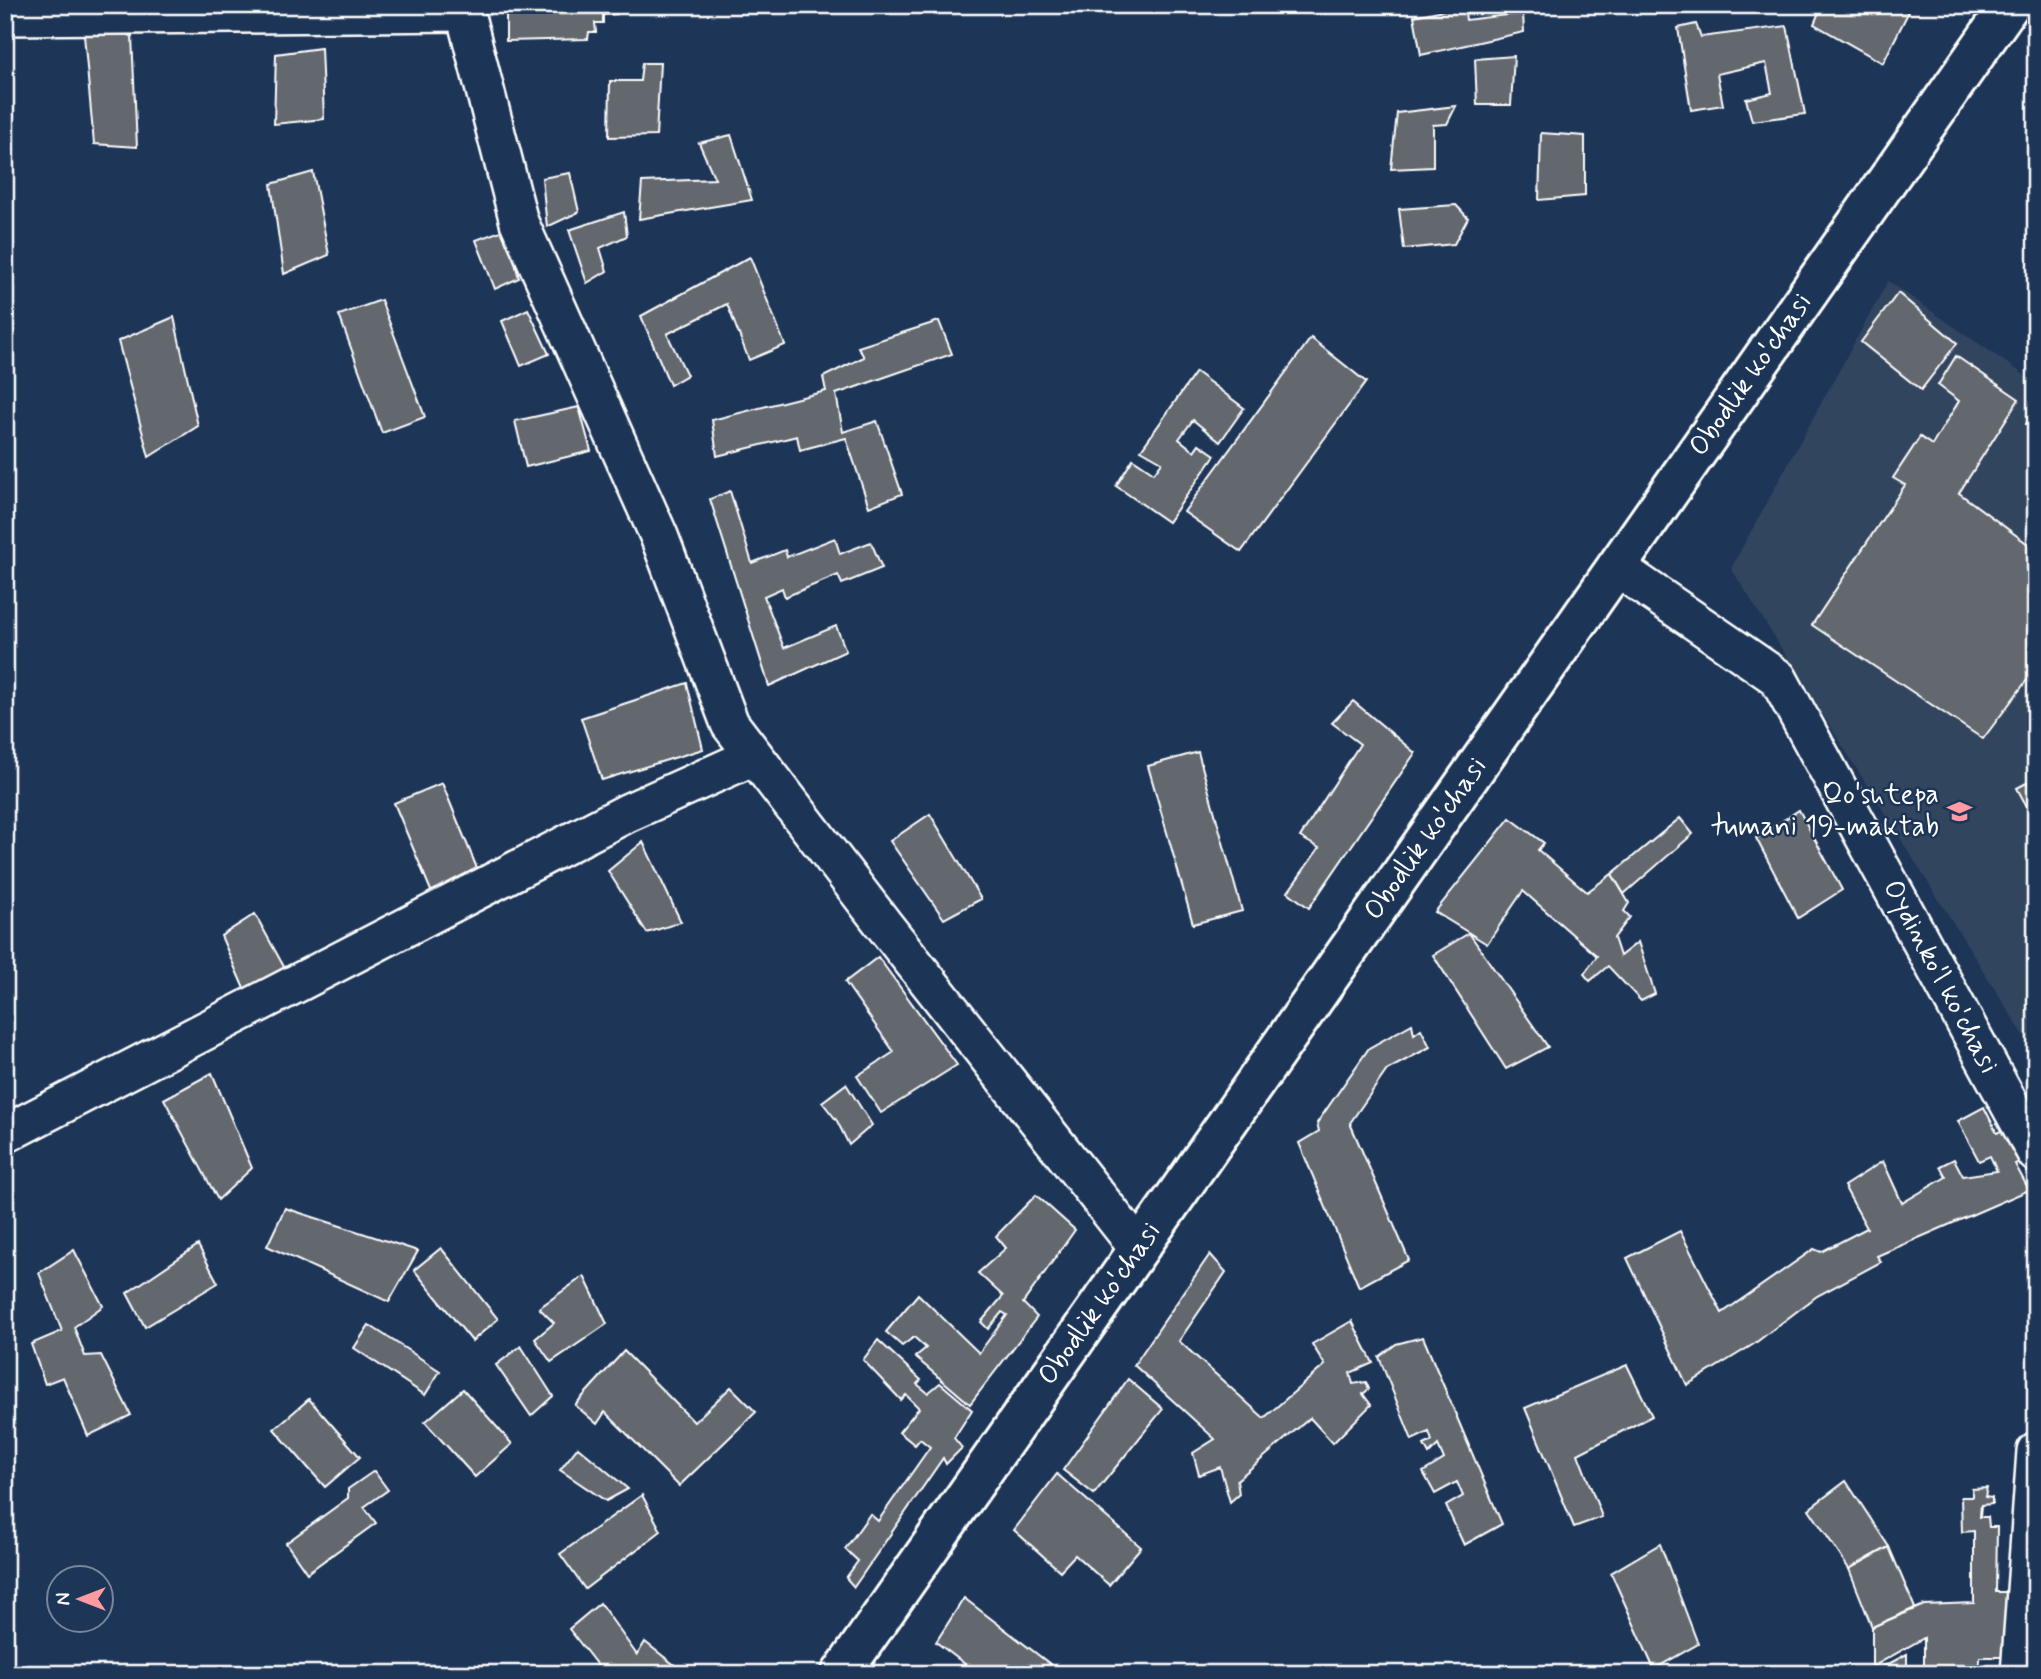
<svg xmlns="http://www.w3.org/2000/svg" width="2041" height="1679" font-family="Mynerve,sans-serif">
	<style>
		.built { fill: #32445e }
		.building { fill: #64676e; stroke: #fff; stroke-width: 2 }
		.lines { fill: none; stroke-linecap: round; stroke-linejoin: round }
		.street-casing { stroke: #fff; stroke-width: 42 }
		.secondary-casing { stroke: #fff; stroke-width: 44 }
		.street { stroke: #1d3557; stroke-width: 37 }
		.secondary { stroke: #1d3557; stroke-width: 38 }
		.labels { text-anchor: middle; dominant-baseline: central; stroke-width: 5; stroke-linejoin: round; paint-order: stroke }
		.street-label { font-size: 28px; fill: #fff; stroke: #1d3557 }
		.poi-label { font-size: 28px; fill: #fff; stroke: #1d3557; text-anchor: end }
	</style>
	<rect width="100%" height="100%" fill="#1d3557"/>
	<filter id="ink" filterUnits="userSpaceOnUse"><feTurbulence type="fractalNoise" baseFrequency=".0143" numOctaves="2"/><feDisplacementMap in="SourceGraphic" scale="14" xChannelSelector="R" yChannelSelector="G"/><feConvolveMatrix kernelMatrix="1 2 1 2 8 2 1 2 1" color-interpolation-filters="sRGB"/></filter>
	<g filter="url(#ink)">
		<path class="built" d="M1888,281L2036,383V1055L1731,568Z"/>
		<g class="building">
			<path d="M506,5H561V12H587V5H617V14L603,15V23H595L596,32H589L588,39L506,41Z"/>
			<path d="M1822,5H1900L1908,13L1883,63L1814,24Z"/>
			<path d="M1464,6L1466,20L1523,13L1524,32L1421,55L1414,16Z"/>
			<path d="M83,24L132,36L137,147L94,144Z"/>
			<path d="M1696,24L1701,37L1787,26L1805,114L1752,121L1746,99L1772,93L1766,63L1717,74L1723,105L1691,110L1678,28Z"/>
			<path d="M321,48L324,119L274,124L276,54Z"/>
			<path d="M1514,56L1511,105H1477L1475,59Z"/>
			<path d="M642,63H660L656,136L609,137L610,81H640Z"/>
			<path d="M1456,106L1447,124L1433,125V167L1391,169L1397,113Z"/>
			<path d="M1541,133L1585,136V196L1539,200Z"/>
			<path d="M731,135L752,200L639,219L642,182L715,179L699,143Z"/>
			<path d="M313,172L329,255L284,274L271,184Z"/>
			<path d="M570,173L579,212L547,227L542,178Z"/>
			<path d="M1456,205L1468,218L1454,244L1404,249L1399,209Z"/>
			<path d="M624,212L627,236L600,248L607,271L587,283L569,230Z"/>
			<path d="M506,229L519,278L495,289L476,240Z"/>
			<path d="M750,257L785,345L749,360L727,304L667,334L687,375L670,385L641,316Z"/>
			<path d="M1898,293L1957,343L1921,390L1861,342Z"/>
			<path d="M381,300L425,417L382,433L339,315Z"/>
			<path d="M528,309L549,354L521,366L502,321Z"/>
			<path d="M174,317L198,426L149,457L118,341Z"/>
			<path d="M939,321L952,354L836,394L843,432L877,421L902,494L869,507L846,438L800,450L797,436L717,456L712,420L826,391L823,377L864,357L858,347Z"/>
			<path d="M1311,338L1366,382L1241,552L1184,512Z"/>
			<path d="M1956,356L2019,399L1959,493L2036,550V668L1983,739L1812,625L1905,485L1893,478L1920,437L1932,445L1959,401L1938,385Z"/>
			<path d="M1196,372L1244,408L1220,442L1193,420L1179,439L1194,451L1199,444L1215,455L1168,522L1116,486L1133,459L1154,473L1162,462L1141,450Z"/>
			<path d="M579,407L591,451L526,467L515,421Z"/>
			<path d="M2036,410V432L2026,424Z"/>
			<path d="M730,491L752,563L785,550L787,557L835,538L840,554L871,542L882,568L842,584L838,575L785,597L782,588L764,596L784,648L836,626L846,651L769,686L710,499Z"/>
			<path d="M687,683L703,749L602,780L581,718Z"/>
			<path d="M1353,701L1415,753L1309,908L1288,892L1319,848L1300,837L1360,744L1332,723Z"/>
			<path d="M1198,752L1242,911L1193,924L1148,766Z"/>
			<path d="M2036,778V824L2017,788Z"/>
			<path d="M442,783L481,878L434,898L394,803Z"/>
			<path d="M1799,810L1842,890L1798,918L1756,838Z"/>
			<path d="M930,814L981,899L944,919L890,841Z"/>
			<path d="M1510,818L1544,843L1538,850L1587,892L1612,874L1629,903L1624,911L1630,917L1614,938L1620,956L1638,942L1655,994L1641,1001L1608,966L1590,981L1584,974L1597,956L1523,891L1487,944L1435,912Z"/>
			<path d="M1680,818L1693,834L1624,894L1612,874Z"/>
			<path d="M643,842L681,922L647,933L608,871Z"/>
			<path d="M255,914L294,985L252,1007L221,936Z"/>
			<path d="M1469,933L1548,1047L1506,1069L1433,955Z"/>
			<path d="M878,957L957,1065L881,1113L857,1076L894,1052L845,982Z"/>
			<path d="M1412,1024L1414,1034L1421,1029L1430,1047L1387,1070L1350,1123L1409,1260L1359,1287L1299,1143L1319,1131L1317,1123L1369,1048Z"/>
			<path d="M212,1073L252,1168L218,1200L164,1099Z"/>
			<path d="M846,1084L872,1125L849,1145L837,1121L822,1102Z"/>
			<path d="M1984,1107L1997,1133L2005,1129L2022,1161L2015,1164L2029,1190L1877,1256L1881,1262L1817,1296L1754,1344L1687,1385L1627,1258L1680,1231L1722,1313L1814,1249L1821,1252L1867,1228L1844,1186L1883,1161L1902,1203L1946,1177L1940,1166L1954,1159L1963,1176L1997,1171L1990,1156L1979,1161L1958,1121Z"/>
			<path d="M1036,1195L1075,1230L1023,1303L1037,1317L970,1404L915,1357L926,1348L914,1337L902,1346L886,1332L918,1294L979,1353L1007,1315L1002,1312L988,1329L981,1322L1003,1296L978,1273L1006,1248L996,1236Z"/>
			<path d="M285,1208L418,1251L389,1302L267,1246Z"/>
			<path d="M198,1245L218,1283L145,1327L127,1293Z"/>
			<path d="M441,1248L498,1319L472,1341L414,1270Z"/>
			<path d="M74,1250L103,1306L74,1327L85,1356L101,1355L131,1415L88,1436L63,1377L45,1384L31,1344L62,1331L39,1273Z"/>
			<path d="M1210,1254L1226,1272L1179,1341L1264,1418L1325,1365L1312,1344L1352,1321L1373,1363L1350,1373L1353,1384L1366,1382L1369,1389L1363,1394L1371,1405L1333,1443L1310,1418L1237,1480L1239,1494L1230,1502L1220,1467L1199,1475L1193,1453L1215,1439L1134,1365Z"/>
			<path d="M584,1276L607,1324L551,1362L535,1339L554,1323L539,1308Z"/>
			<path d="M369,1325L440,1371L425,1395L354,1348Z"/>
			<path d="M1423,1337L1502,1524L1464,1545L1446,1506L1463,1496L1457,1482L1435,1494L1423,1472L1444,1459L1438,1445L1429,1454L1424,1445L1432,1441L1429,1432L1412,1440L1379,1357L1396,1344Z"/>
			<path d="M878,1340L921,1380L917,1384L928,1393L940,1383L972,1410L954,1438L962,1448L946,1464L943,1458L854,1587L846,1578L858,1561L845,1549L870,1514L878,1521L930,1447L920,1439L915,1445L899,1432L919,1408L906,1395L901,1400L863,1360Z"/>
			<path d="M521,1346L553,1396L531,1416L496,1365Z"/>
			<path d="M624,1351L694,1422L731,1387L756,1412L679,1486L605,1412L597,1424L575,1405Z"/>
			<path d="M1627,1365L1652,1416L1578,1454L1602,1517L1574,1527L1525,1408Z"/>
			<path d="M1128,1379L1163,1409L1094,1494L1063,1470Z"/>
			<path d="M463,1389L512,1444L475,1477L425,1422Z"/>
			<path d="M309,1399L360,1457L325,1487L274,1429Z"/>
			<path d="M578,1447L628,1489L606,1501L560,1470Z"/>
			<path d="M374,1471L388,1490L364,1507L376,1523L307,1573L286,1543L348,1498V1489Z"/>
			<path d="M1057,1474L1141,1547L1109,1585L1075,1555L1060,1571L1014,1530Z"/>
			<path d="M1846,1481L1889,1547L1849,1569L1809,1509Z"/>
			<path d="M1987,1488L1985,1497L1992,1498V1504L1981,1505L1980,1517H1988L1989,1527H1997L1996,1592H2008L2003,1657H1980L1979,1674H1924V1638L1872,1667V1627L1924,1605L1974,1603V1531L1962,1532L1961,1497H1972V1489Z"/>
			<path d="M642,1495L661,1531L585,1589L560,1554Z"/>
			<path d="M1660,1544L1698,1644L1654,1669L1611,1573Z"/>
			<path d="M1889,1547L1915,1608L1872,1627L1849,1569Z"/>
			<path d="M964,1598L1063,1674H978L936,1642Z"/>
			<path d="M600,1603L637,1655L645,1642L686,1674H604L569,1629Z"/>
			<path d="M1907,1654V1674H1870Z"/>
		</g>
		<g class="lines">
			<defs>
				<g id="street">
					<path d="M463,5L519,222L659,536L730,724L884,925L1139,1249"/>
					<path d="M5,16L465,12"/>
					<path d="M1616,567L1778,678L2036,1153"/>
					<path d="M5,1134L627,813L754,756"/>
					<path d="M2020,1674L2036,1451"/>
				</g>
				<path id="secondary" d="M841,1674L2010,5"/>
			</defs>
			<use href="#street" class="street-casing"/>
			<use href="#secondary" class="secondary-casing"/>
			<use href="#street" class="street"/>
			<use href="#secondary" class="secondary"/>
		</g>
	</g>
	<defs>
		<symbol id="school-bare" viewBox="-9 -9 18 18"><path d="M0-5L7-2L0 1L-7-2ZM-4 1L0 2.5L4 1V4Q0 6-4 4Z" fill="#ff9aa2" stroke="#1d3557" stroke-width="2.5" paint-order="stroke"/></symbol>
	</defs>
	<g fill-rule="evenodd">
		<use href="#school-bare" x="1942" y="794" width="35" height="35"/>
	</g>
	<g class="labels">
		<g class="street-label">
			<text transform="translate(1751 375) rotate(-55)">Obodlik ko'chasi</text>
			<text transform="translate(1426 839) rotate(-55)">Obodlik ko'chasi</text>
			<text transform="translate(1940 977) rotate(62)">Oydinko'l ko'chasi</text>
			<text transform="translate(1100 1304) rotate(-55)">Obodlik ko'chasi</text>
		</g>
		<g class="poi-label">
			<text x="1939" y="795">Qo'shtepa<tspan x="1939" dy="32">tumani 19-maktab</tspan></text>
		</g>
	</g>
	<rect width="2041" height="1679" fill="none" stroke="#1d3557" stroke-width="28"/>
	<rect x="14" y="14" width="2013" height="1651" fill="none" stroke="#fff" stroke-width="2.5" filter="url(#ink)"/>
	<g transform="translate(80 1599) rotate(270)"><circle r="33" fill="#1d3557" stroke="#77869a" stroke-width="2"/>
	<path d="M0-5L12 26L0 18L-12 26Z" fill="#ff9aa2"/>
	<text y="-10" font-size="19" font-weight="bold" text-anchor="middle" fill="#ffffff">N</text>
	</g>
</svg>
